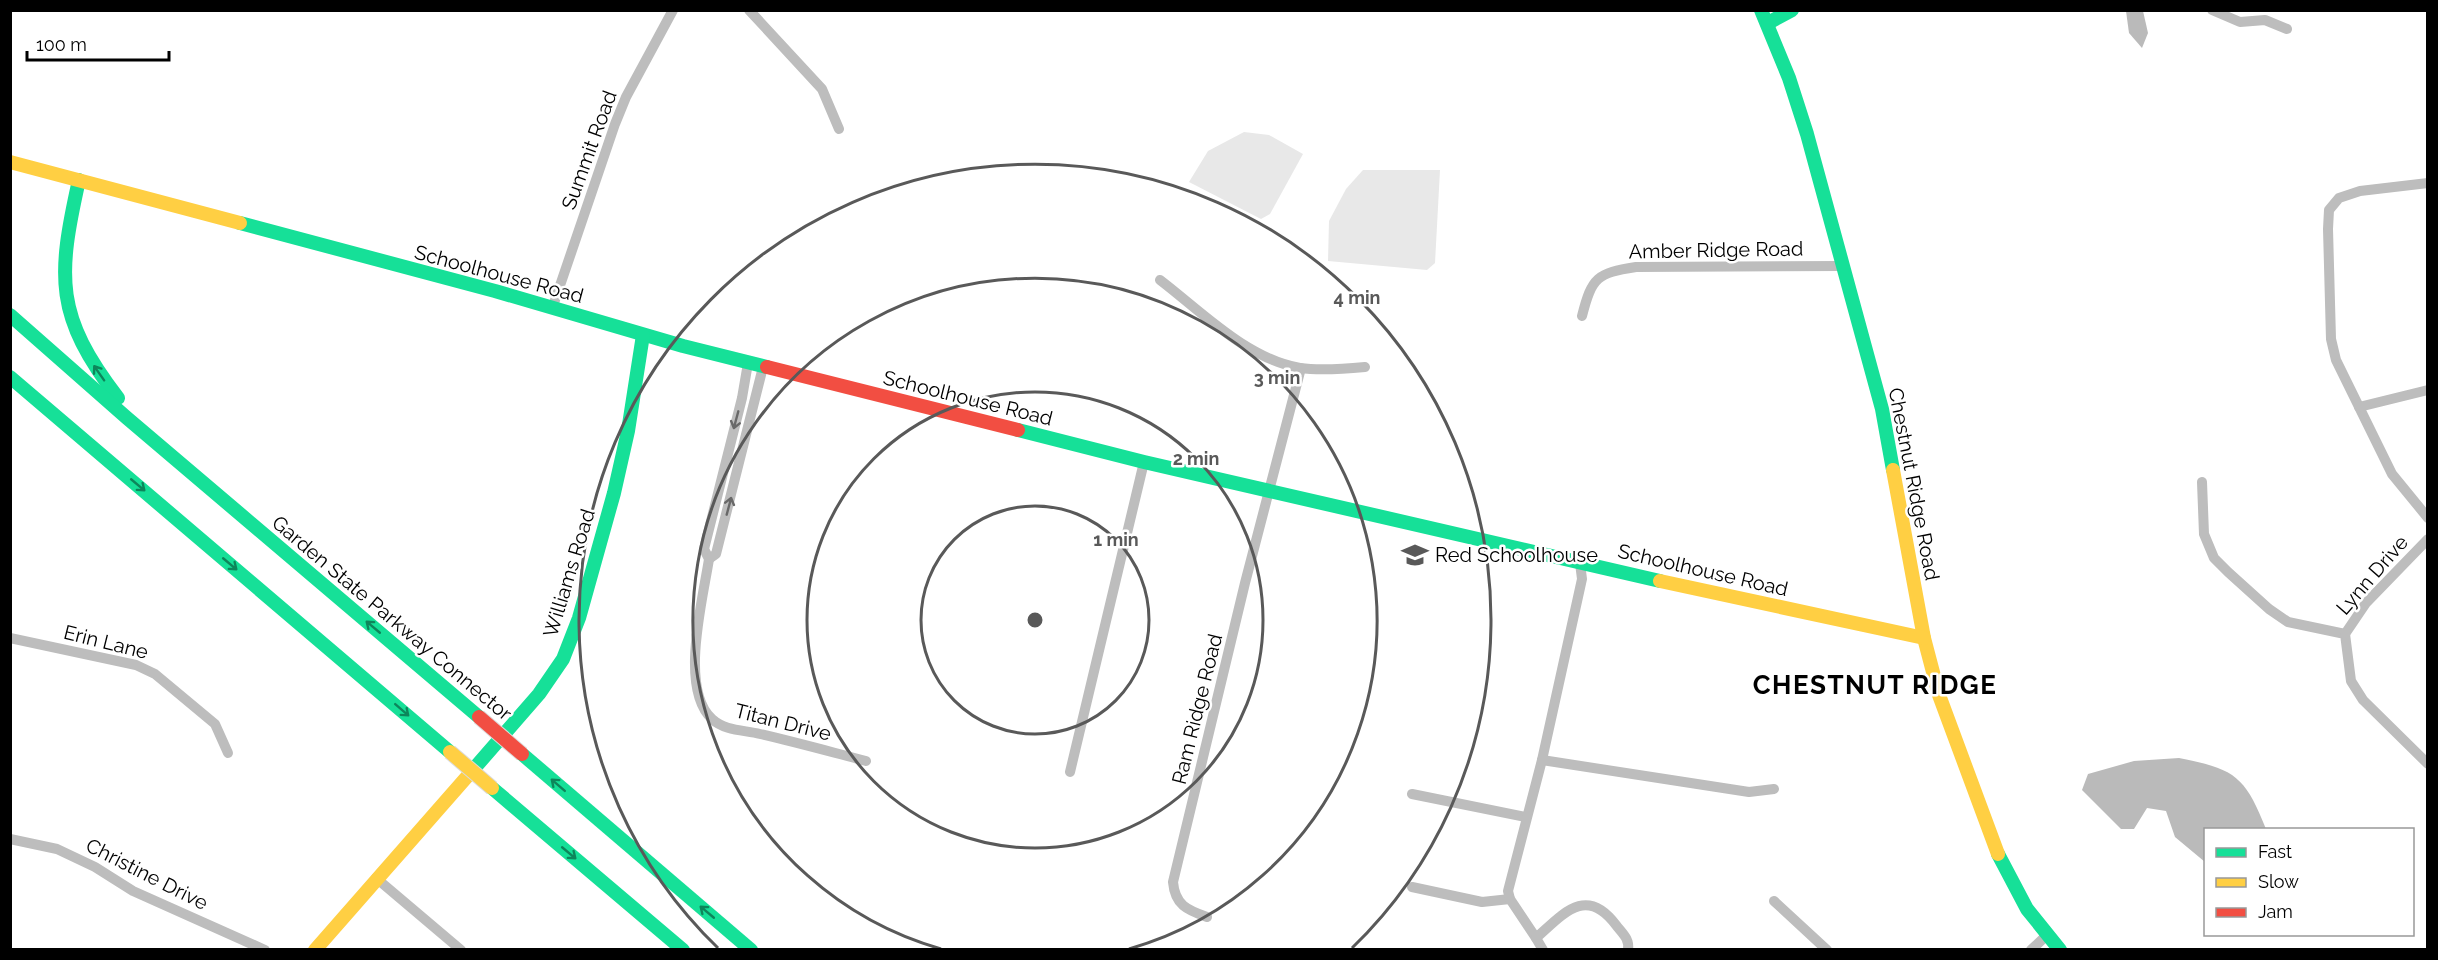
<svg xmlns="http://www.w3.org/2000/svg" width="2438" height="960" font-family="Raleway,sans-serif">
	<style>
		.green { fill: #e8e8e8 }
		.water { fill: #bababa }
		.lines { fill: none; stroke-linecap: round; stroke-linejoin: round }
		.street { stroke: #bdbdbd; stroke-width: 10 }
		.fast { stroke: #16e098; stroke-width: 14 }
		.slow { stroke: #ffcf43; stroke-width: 14 }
		.jam { stroke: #f24e42; stroke-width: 14 }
		.slow-bridge-casing { stroke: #dbdbdb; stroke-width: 16; stroke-linecap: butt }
		.jam-bridge-casing { stroke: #dbdbdb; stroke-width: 16; stroke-linecap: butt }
		.slow-bridge { stroke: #ffcf43; stroke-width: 14 }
		.jam-bridge { stroke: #f24e42; stroke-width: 14 }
		.oneway { stroke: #0d865b }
		.oneway2 { stroke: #686868 }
		.ring { fill: none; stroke: #595959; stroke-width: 3 }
		.labels { text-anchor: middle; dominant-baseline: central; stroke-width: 5; stroke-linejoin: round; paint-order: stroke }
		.street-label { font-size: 20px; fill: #000; stroke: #fff }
		.poi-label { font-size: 20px; fill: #000; stroke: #fff; text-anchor: start }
		.district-label { font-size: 26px; font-weight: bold; letter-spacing: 1.5px; fill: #000; stroke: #fff }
		.centre { fill: #595959; stroke: #fff; stroke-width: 3 }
		.ring-label { font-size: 18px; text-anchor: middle; font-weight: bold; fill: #595959; stroke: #fff; stroke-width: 5; stroke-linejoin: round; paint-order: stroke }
	</style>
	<rect width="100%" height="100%" fill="#fff"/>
	<g class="green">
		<path d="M1244,132L1269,135L1303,154L1270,214L1261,219L1189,182L1208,151Z"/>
		<path d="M1363,170H1440L1435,263L1427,270L1328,261L1329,221L1346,189Z"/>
	</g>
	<g class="water">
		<path d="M2126,11H2143L2148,33L2142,48L2129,33Z"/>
		<path d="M2179,758C2235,769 2245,776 2266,829L2206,830L2205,862L2175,837L2166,811L2147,808L2134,829H2121L2082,790L2088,774L2134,761Z"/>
	</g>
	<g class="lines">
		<g class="street">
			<path d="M749,10L822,89L839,129"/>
			<path d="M2212,10L2240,22L2265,20L2287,29"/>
			<path d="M2428,183L2360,191L2339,198L2329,210L2328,229L2331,339L2336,360L2392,474L2428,518"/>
			<path d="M1160,280C1202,312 1247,359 1300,368C1321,371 1344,369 1365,367"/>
			<path d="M552,309L615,124L626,97L673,10"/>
			<path d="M1582,316C1592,277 1597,273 1636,267L1842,266"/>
			<path d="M748,363L742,398L704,549L709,559C703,599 679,689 712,719C725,731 744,730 760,734C795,742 831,752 866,761"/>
			<path d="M2359,407L2428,390"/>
			<path d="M2202,482L2204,534L2214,558L2228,572L2269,609L2288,622L2345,634L2351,681L2363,700L2428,764"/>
			<path d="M709,559L716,554L763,367"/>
			<path d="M2345,634L2366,603L2428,539"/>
			<path d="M10,638L136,665L155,674L215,724L228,753"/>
			<path d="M1542,760L1749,792L1774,789"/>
			<path d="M1070,772L1144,462"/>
			<path d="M1412,794L1526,817"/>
			<path d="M10,839L57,849L95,867L133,891L265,950"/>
			<path d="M376,878L461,950"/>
			<path d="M1412,887L1482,902L1510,899"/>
			<path d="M1774,901L1827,950"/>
			<path d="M1207,917C1187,910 1175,905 1173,882L1245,583L1301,368"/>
			<path d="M1536,938L1510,899L1508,891L1542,760L1582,579L1580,563"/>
			<path d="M1543,950L1536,938C1563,914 1586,885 1616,925C1622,933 1630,939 1628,950"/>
			<path d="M2031,950L2047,935"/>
		</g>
		<g class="fast">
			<path d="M1761,10L1789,78L1807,134L1882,409L1893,470"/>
			<path d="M1768,23L1792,10"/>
			<path d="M79,180C57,278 55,316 118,398"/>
			<path d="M240,223L495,291L683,346L767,367"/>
			<path d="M10,315L127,418L479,717"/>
			<path d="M10,377L450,752"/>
			<path d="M1018,430L1144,462L1660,581"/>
			<path d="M522,754L751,950"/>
			<path d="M472,771L539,694L563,659L579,618L614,493L628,431L643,335"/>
			<path d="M492,788L683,950"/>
			<path d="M1998,854L2027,909L2060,950"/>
		</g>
		<g class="slow">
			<path d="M10,162L240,223"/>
			<path d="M1893,470L1924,638L1939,695L1998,854"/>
			<path d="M1660,581L1924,638"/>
			<path d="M315,950L472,771"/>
		</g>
		<path class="jam" d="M767,367L1018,430"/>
		<defs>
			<path id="slow-bridge" d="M450,752L492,788"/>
			<path id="jam-bridge" d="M479,717L522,754"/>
		</defs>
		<use href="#slow-bridge" class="slow-bridge-casing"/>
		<use href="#jam-bridge" class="jam-bridge-casing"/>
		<use href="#slow-bridge" class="slow-bridge"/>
		<use href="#jam-bridge" class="jam-bridge"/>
	</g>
	<defs><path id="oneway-shaft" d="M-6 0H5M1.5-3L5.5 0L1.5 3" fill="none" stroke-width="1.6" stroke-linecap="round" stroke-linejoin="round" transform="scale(1.5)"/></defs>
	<g class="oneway">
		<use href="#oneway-shaft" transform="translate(99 373) rotate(-125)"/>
		<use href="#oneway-shaft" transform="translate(138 485) rotate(40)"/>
		<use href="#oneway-shaft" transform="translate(230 564) rotate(40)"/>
		<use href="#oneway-shaft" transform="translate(373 627) rotate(-140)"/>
		<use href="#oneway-shaft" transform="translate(402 710) rotate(41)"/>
		<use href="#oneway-shaft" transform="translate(558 785) rotate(-139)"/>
		<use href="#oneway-shaft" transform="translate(569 853) rotate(40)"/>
		<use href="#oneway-shaft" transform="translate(707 912) rotate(-140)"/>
	</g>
	<g class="oneway2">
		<use href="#oneway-shaft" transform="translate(736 420) rotate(105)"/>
		<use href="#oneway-shaft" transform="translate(729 506) rotate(-75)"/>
	</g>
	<g class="ring">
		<circle cx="1035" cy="620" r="114"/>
		<circle cx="1035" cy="620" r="228"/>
		<path d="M941 949A342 342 0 1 1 1129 949"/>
		<path d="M718 948A456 456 0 1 1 1352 948"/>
	</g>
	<defs>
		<symbol id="school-bare" viewBox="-9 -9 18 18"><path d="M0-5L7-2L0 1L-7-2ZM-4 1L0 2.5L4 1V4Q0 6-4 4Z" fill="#595959" stroke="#fff" stroke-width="2.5" paint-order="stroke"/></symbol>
	</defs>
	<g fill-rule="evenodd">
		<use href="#school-bare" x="1396" y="536" width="38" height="38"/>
	</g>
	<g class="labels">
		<g class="street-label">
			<text transform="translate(589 150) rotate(-70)">Summit Road</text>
			<text transform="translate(1716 250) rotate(-1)">Amber Ridge Road</text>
			<text transform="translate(499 274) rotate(15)">Schoolhouse Road</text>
			<text transform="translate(968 398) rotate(14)">Schoolhouse Road</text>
			<text transform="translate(1914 484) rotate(79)">Chestnut Ridge Road</text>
			<text transform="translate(1703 570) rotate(13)">Schoolhouse Road</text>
			<text transform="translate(569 573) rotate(-73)">Williams Road</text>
			<text transform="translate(2372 575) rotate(-49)">Lynn Drive</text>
			<text transform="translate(392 618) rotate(40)">Garden State Parkway Connector</text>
			<text transform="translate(106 642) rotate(14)">Erin Lane</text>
			<text transform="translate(1197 709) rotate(-76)">Ram Ridge Road</text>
			<text transform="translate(783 722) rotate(14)">Titan Drive</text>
			<text transform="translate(147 874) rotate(27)">Christine Drive</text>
		</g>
		<g class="poi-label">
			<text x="1435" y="555">Red Schoolhouse</text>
		</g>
		<g class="district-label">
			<text x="1875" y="685">CHESTNUT RIDGE</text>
		</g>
	</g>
	<circle cx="1035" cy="620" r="9" class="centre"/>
	<g class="ring-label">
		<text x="1357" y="304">4 min</text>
		<text x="1277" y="384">3 min</text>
		<text x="1196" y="465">2 min</text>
		<text x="1116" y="546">1 min</text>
	</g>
	<rect width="2438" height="960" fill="none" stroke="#000000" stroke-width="24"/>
	<rect x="2204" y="828" width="210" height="108" fill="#ffffff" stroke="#999999" stroke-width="1.5"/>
	<rect x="2216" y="848" width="30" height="9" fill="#16e098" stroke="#999999" stroke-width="1.5"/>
	<text x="2258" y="858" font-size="18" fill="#000000">Fast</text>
	<rect x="2216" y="878" width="30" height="9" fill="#ffcf43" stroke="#999999" stroke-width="1.5"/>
	<text x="2258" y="888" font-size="18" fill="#000000">Slow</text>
	<rect x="2216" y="908" width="30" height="9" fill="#f24e42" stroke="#999999" stroke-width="1.5"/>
	<text x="2258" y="918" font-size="18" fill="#000000">Jam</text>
	<path d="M27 51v9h142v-9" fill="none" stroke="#000000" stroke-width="3"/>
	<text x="36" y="51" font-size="18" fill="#000000" stroke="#ffffff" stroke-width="4.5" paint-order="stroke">100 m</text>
</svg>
